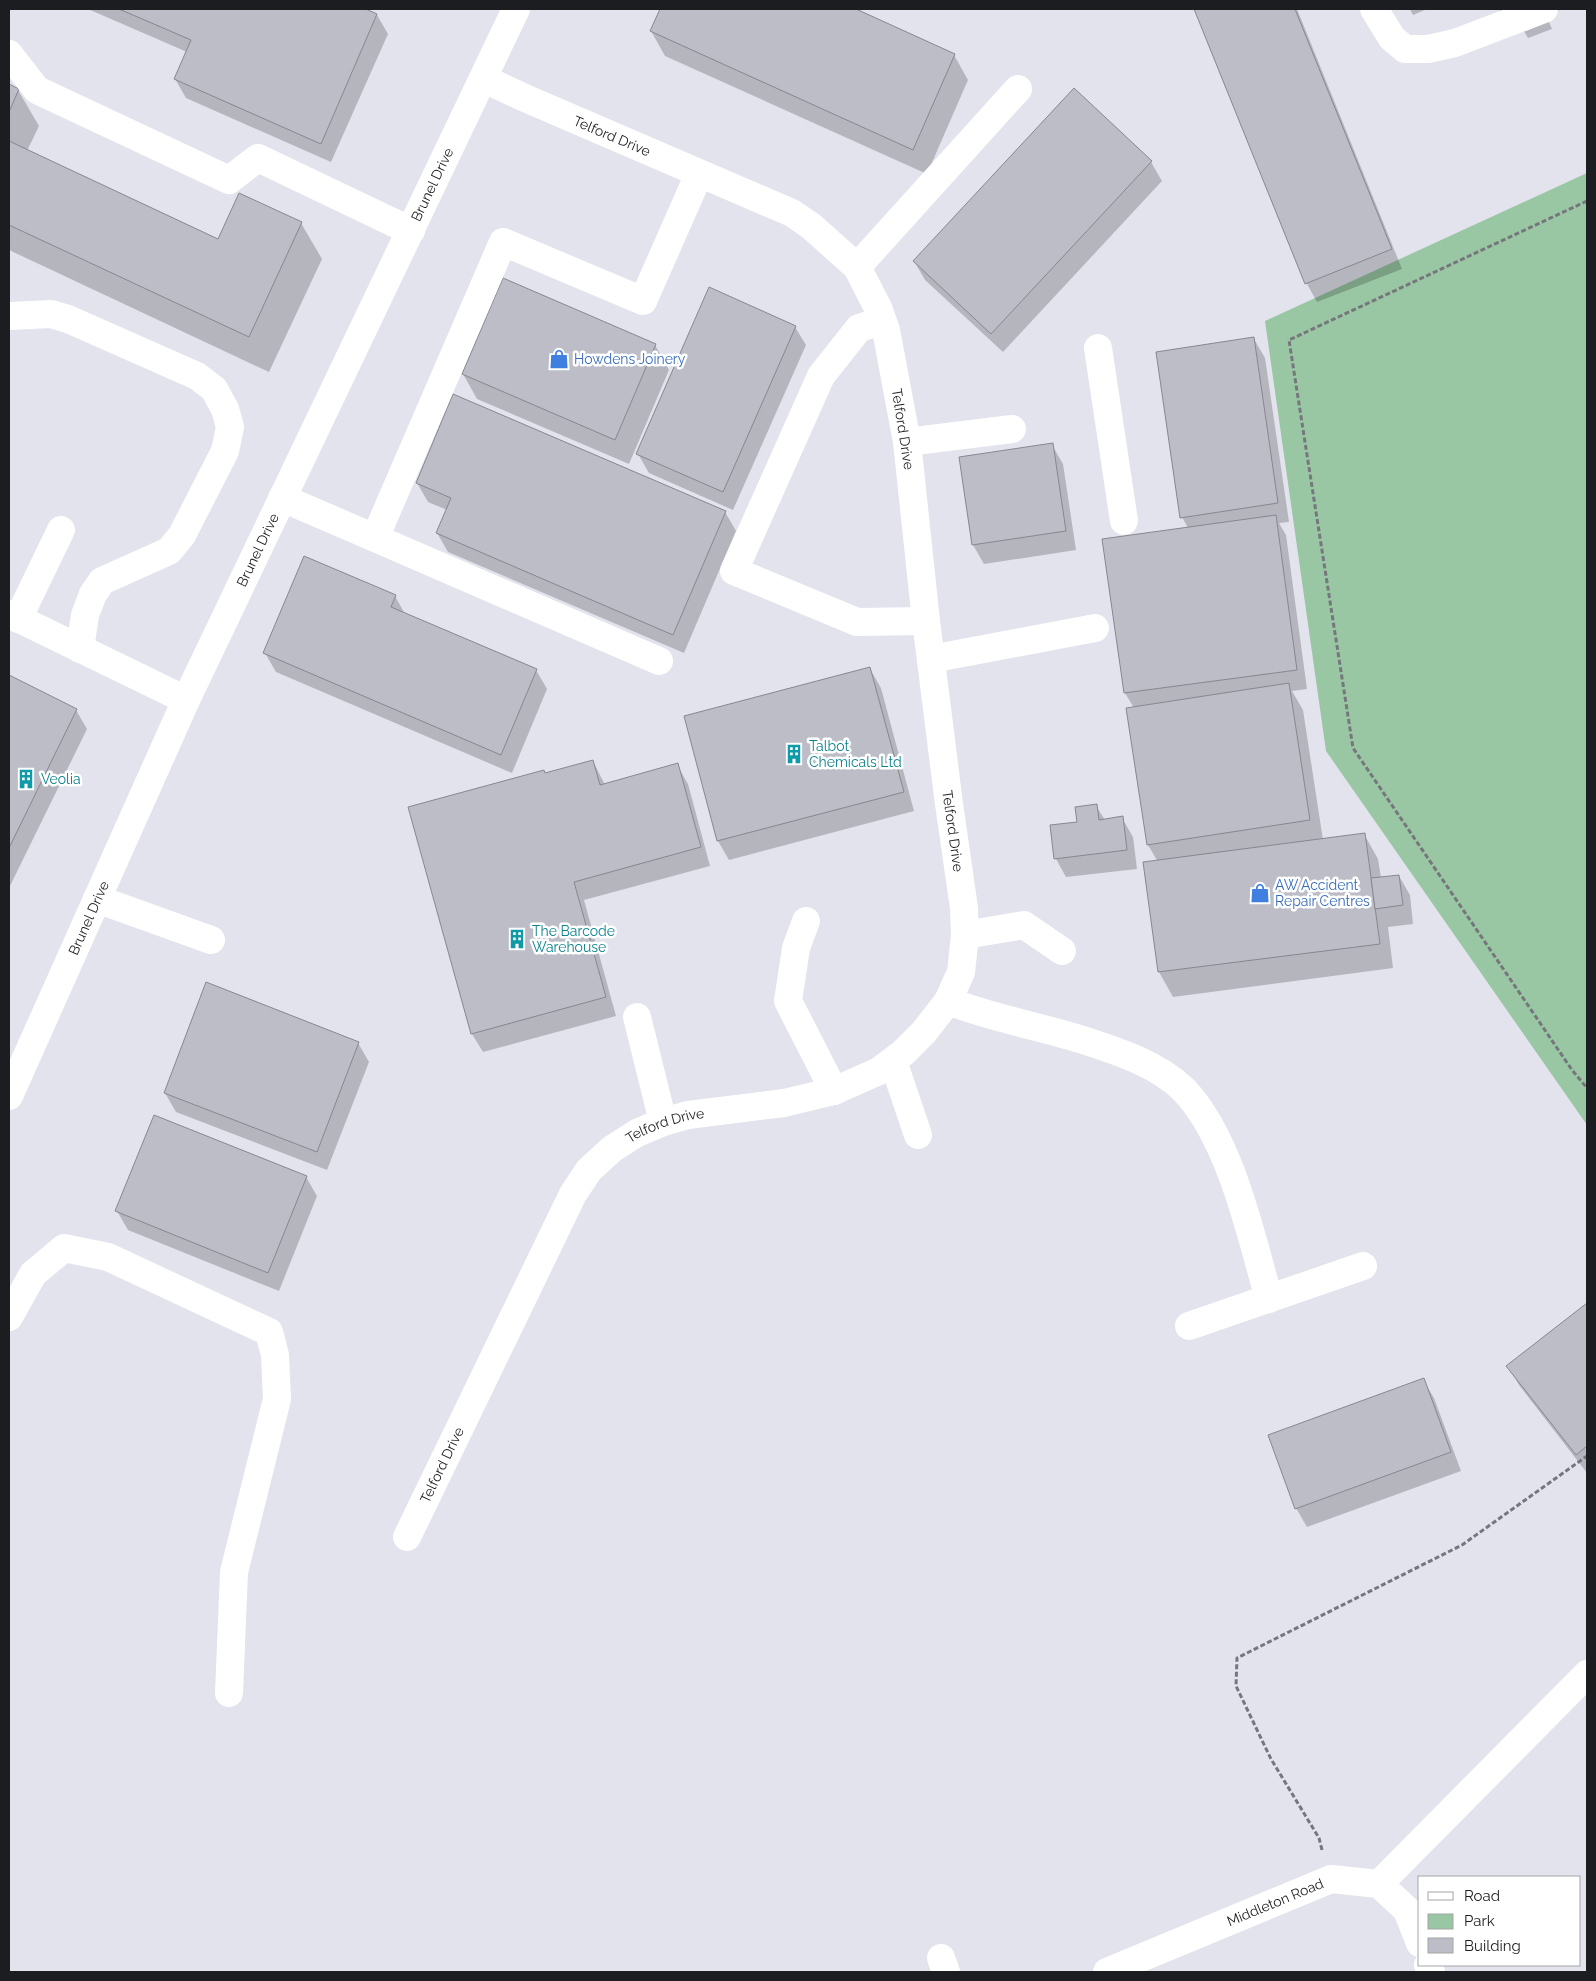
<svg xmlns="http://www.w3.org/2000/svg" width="1596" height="1981" font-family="Raleway,sans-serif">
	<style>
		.green { fill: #9ac7a3 }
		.shadow { fill: #0003 }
		.building { fill: #bcbdc6; stroke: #868790 }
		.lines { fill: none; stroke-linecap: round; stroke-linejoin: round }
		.path { stroke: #76777d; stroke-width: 3; stroke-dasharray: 5 2.5; stroke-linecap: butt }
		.minor { stroke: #fff; stroke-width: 28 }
		.labels { text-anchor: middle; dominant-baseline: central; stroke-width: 5; stroke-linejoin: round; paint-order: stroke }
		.street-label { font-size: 14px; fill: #1c1d20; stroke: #fff }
		.shop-label { font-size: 14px; fill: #366cbe; stroke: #fff; text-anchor: start }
		.culture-label { font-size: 14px; fill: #0d838f; stroke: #fff; text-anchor: start }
	</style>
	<rect width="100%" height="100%" fill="#e2e3ed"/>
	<path class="green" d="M1587,173V1125L1326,751L1265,321Z"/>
	<g class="shadow">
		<path d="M88,9H362L377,15L388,34L331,162L186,98L175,79L187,52Z"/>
		<path d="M661,9H853L954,55L968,80L927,174L665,56L651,31Z"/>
		<path d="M1196,9H1297L1402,269L1317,302L1307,284Z"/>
		<path d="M1410,9H1427L1413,15Z"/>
		<path d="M1499,9H1563L1546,15L1552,29L1528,38L1521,26L1511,30Z"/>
		<path d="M9,86L18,90L39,126L27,151L218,241L301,223L322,259L269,372L9,250Z"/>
		<path d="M1074,90L1151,162L1162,181L1003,352L925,280L914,261Z"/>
		<path d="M795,327L806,345L733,510L649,473L638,454Z"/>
		<path d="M1254,339L1265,358L1289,522L1279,523L1286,535L1307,689L1292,691L1303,710L1323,840L1364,834L1378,859L1381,878L1399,876L1410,895L1413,924L1388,927L1393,968L1173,997L1159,972L1144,863L1158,862L1148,845L1134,708L1125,693L1188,528L1182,517Z"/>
		<path d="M655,345L669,370L629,464L477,399L463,374Z"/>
		<path d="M1052,445L1063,464L1076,550L984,564L973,545Z"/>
		<path d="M417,483L725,512L736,531L684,653L448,552L437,533L447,510L428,502Z"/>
		<path d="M395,596L405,614L536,670L547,689L512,773L276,672L265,653Z"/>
		<path d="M870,669L881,688L914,811L729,860L718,841L686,717Z"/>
		<path d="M9,677L76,710L87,729L9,888Z"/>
		<path d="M593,761L605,785L677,765L688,784L710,866L584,900L616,1016L483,1052L472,1034L545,775Z"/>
		<path d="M1096,806L1105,820L1122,818L1133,837L1137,869L1066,877L1056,859L1078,823Z"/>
		<path d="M358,1043L369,1062L327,1170L176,1112L165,1093Z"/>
		<path d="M306,1177L317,1196L279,1291L128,1230L117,1211Z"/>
		<path d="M1587,1305V1473L1519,1385L1508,1366Z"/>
		<path d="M1423,1380L1434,1398L1461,1471L1307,1527L1296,1508Z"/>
	</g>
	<g class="building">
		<path d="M119,9H366L377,14L321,144L174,79L191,40Z"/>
		<path d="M660,9H856L955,54L913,150L650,31Z"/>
		<path d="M1194,9H1295L1392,249L1305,284Z"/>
		<path d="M9,84L19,89L9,112Z"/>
		<path d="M1074,88L1152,161L991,334L913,261Z"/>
		<path d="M9,141L218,239L239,193L302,222L249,337L9,225Z"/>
		<path d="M503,278L656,344L615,440L462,374Z"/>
		<path d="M709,287L796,326L723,492L636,454Z"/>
		<path d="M1254,337L1278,503L1180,518L1156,352Z"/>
		<path d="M453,394L726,511L673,635L436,533L451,498L416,483Z"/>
		<path d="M1053,443L1066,531L972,545L959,457Z"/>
		<path d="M1276,515L1297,670L1124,693L1102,539Z"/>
		<path d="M304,556L396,595L391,607L537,669L501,755L263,653Z"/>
		<path d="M870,667L904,792L717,841L684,716Z"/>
		<path d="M9,675L77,709L9,848Z"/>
		<path d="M1289,683L1310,820L1147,845L1126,708Z"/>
		<path d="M593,760L600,785L678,763L701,847L574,882L606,997L471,1034L408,807L544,770L545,773Z"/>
		<path d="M1097,804L1099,820L1123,816L1127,850L1054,859L1050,825L1077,822L1075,807Z"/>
		<path d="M1365,833L1380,944L1158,972L1143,862Z"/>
		<path d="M1399,875L1403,905L1375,909L1371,878Z"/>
		<path d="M206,982L359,1042L317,1152L164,1093Z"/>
		<path d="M154,1115L307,1176L268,1273L115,1211Z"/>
		<path d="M1587,1303V1446L1576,1455L1506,1366Z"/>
		<path d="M1424,1378L1451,1452L1295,1509L1268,1435Z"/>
	</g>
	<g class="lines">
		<g class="path">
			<path d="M1587,201L1289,340L1353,748L1572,1070L1587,1088"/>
			<path d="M1322,1850L1319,1838L1271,1759L1236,1686L1237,1658L1462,1545L1587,1456"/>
		</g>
		<g class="minor">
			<path d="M1374,9L1392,38L1405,49H1428L1455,43L1544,9"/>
			<path d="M9,54L37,90L229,180L258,158L411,231"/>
			<path d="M857,267L1018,89"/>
			<path d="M9,316L51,314L68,319L197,376L214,389L225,409L230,427L225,451L182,535L169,551L102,581L93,594L85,615L80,649"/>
			<path d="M882,321L859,328L821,376L734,571L857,622L926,621"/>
			<path d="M1098,348L1124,521"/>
			<path d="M907,442L1012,429"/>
			<path d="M282,498L375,538"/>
			<path d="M9,614L186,700"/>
			<path d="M18,619L61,530"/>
			<path d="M931,659L1095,628"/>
			<path d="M659,661L375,538L503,242L643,301L699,174"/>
			<path d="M97,899L211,940"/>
			<path d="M806,921L796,948L788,1001L834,1091"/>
			<path d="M965,935L1024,925L1062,951"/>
			<path d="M948,1001C992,1018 1038,1026 1083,1040C1117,1051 1158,1064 1184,1090C1230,1138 1251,1235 1269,1299"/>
			<path d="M637,1017L663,1122"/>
			<path d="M893,1061L918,1135"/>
			<path id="s1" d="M9,1096L186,700L516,9"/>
			<path d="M9,1317L33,1274L64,1248L108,1257L269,1332L275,1355L277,1399L234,1572L229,1693"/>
			<path d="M1189,1326L1363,1266"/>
			<path id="s2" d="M407,1537L573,1194L589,1170L612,1149L637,1133L663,1122L688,1115L784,1103L834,1091L879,1071L903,1053L924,1032L948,1001L961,972L965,935L964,908L949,804L926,621L907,442L886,330L879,310L857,267L811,226L792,213L525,98L484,79"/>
			<path d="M1379,1884L1587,1674"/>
			<path d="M941,1958L946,1972"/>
			<path d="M1428,1965L1431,1972"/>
			<path id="s3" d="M1107,1972L1331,1879L1379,1884L1407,1910L1420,1943"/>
		</g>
	</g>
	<defs>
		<symbol id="shop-bare" viewBox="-9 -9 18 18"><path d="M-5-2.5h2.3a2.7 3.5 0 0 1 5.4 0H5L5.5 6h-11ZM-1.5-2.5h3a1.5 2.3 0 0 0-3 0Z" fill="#3f7fe0" stroke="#fff" stroke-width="2.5" paint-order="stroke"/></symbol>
		<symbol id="building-bare" viewBox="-9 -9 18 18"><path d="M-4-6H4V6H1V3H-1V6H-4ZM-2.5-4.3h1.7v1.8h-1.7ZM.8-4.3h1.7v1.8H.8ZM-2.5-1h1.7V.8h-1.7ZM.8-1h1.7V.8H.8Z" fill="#0f9aa8" stroke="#fff" stroke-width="2.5" paint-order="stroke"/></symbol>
	</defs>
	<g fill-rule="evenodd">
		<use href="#shop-bare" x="545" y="345" width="28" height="28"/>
		<use href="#building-bare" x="780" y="740" width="28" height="28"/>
		<use href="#building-bare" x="12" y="765" width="28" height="28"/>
		<use href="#shop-bare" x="1246" y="879" width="28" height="28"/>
		<use href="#building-bare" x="503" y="925" width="28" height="28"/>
	</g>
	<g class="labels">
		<g class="street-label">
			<text transform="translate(612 136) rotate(23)">Telford Drive</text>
			<text stroke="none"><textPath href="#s1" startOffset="1005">Brunel Drive</textPath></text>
			<text transform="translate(903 429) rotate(81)">Telford Drive</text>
			<text stroke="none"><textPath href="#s1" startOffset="600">Brunel Drive</textPath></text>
			<text transform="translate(953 831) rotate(82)">Telford Drive</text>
			<text stroke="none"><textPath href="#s1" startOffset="195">Brunel Drive</textPath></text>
			<text stroke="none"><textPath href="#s2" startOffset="500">Telford Drive</textPath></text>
			<text stroke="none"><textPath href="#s2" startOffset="80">Telford Drive</textPath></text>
			<text stroke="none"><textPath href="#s3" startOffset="182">Middleton Road</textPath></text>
		</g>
		<g class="shop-label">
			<text x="574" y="359">Howdens Joinery</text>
			<text x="1275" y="885">AW Accident<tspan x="1275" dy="16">Repair Centres</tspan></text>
		</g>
		<g class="culture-label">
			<text x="809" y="746">Talbot<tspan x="809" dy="16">Chemicals Ltd</tspan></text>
			<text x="41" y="779">Veolia</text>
			<text x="532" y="931">The Barcode<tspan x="532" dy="16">Warehouse</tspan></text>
		</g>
	</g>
	<rect width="1596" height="1981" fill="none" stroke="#1c1d20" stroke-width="20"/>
	<rect x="1418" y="1876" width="162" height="90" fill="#ffffff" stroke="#a4a5a6"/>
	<rect x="1428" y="1892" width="25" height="8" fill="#ffffff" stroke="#a4a5a6"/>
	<text x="1464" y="1901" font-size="15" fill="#1c1d20">Road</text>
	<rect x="1428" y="1914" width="25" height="15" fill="#9ac7a3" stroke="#a4a5a6"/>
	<text x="1464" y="1926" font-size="15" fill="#1c1d20">Park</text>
	<rect x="1428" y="1938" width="25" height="15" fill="#bcbdc6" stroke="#a4a5a6"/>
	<text x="1464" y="1951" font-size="15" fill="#1c1d20">Building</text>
</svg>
